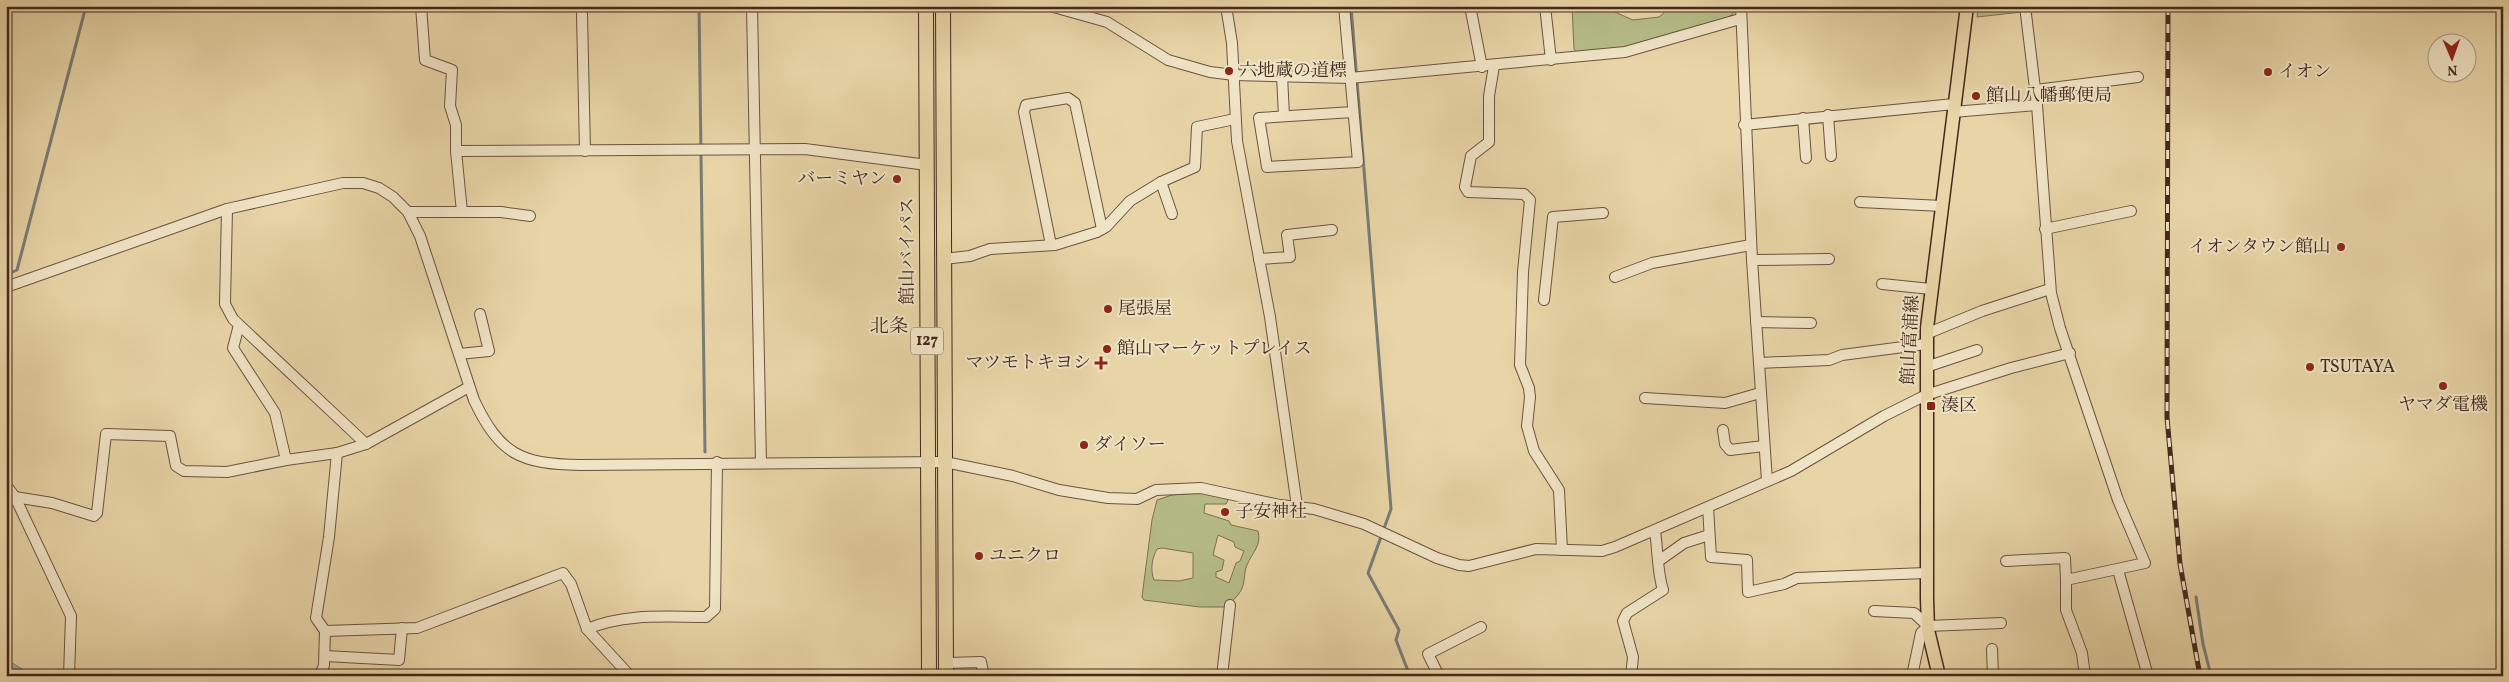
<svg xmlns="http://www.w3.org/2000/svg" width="2509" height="682" font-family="Vollkorn,'Noto Serif JP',serif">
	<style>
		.green { fill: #b6bd87; stroke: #7c7252; fill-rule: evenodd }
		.water { fill: #9bb6b2; stroke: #787d77 }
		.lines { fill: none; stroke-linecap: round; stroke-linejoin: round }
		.stream { stroke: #787d77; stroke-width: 3 }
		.minor-casing { stroke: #6c5340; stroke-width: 12 }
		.major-casing { stroke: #43281e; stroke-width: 15 }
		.highway-casing { stroke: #43281e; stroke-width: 16 }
		.minor { stroke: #f0e4c6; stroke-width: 10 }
		.major { stroke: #e8d5a7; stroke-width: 12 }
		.highway { stroke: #e8d5a7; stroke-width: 14 }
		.rail-casing { stroke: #43281e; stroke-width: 5 }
		.rail { stroke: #f0e4c6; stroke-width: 3; stroke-dasharray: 9; stroke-linecap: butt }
		.poi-dot { fill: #8f2418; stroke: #f0e4c6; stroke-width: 2 }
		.labels { text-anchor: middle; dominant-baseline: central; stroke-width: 4; stroke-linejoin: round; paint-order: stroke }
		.shield { fill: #f0e4c6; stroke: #776050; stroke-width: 1 }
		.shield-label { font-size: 16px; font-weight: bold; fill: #43281e }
		.poi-label { font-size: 18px; fill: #43281e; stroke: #f0e4c6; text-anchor: start }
		.street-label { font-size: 18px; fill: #43281e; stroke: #f0e4c6 }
		.neighbourhood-label { font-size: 19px; fill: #43281e; stroke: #f0e4c6 }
	</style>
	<rect width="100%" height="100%" fill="#e8d5a7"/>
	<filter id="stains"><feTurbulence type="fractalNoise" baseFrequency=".004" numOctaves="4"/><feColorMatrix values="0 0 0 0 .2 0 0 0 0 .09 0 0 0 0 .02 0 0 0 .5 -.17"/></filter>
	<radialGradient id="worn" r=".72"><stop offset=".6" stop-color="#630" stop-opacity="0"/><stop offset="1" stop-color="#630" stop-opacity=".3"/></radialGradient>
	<g class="green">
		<path d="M1572,6H1601L1633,20L1659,17L1664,13L1663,6H1737V10L1725,21L1625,49L1578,54L1574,49Z"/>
		<path d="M1972,6H2022V12L1977,17L1978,8Z"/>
		<path d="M1196,493H1206L1227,497L1228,500L1226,504H1205L1204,513L1229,521L1231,525L1258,531C1262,545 1252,553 1247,565C1243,574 1246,583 1240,592C1237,597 1231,602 1227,607H1200L1144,600L1142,597L1152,520L1157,500L1172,495ZM1218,535L1234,542L1235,547L1244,551L1240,561L1236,563L1229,583L1216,577V572L1222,570L1224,560L1213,555ZM1162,548L1193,553V578L1179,581L1154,580C1150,570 1152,558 1157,549Z"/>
	</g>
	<path class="water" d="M6,659L33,676H6Z"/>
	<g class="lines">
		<g class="stream">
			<path d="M699,6L705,452"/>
			<path d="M1351,6L1391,509L1368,573L1399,630L1396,640L1410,676"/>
			<path d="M6,275L17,270L86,6"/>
			<path d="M2196,597L2203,644L2211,676"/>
		</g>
		<defs>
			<g id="minor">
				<path d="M421,6L425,60L452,70L450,106L456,125V151L462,212"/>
				<path d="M752,6L761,463"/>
				<path d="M1050,6L1107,22L1168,60L1210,72L1234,75L1350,78L1625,52L1740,19"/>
				<path d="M1226,6L1232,43L1237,141L1270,317L1297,506"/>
				<path d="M1344,6L1358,162L1267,167L1259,118L1353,112"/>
				<path d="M1470,6L1482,67"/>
				<path d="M1545,6L1551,60"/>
				<path d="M1741,6L1752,260L1767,481"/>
				<path d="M582,14L585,151"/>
				<path d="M1494,66L1489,96V142L1471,156L1465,187L1468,192L1524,194L1530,200L1523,272L1520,365L1529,388L1530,397L1527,426L1534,451L1559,490L1562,550"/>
				<path d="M1282,75L1284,116"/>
				<path d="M2036,90L2138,77"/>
				<path d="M1953,112L2037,105L2025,6"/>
				<path d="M1828,115L1831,156"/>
				<path d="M1803,118L1806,158"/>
				<path d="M1744,125L1954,104"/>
				<path d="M456,151L805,149L927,165"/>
				<path d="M1161,182L1172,214"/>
				<path d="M1860,202L1942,206"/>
				<path d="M227,209L225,304L233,319L366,444"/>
				<path d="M408,212H501L530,216"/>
				<path d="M2045,229L2131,211"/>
				<path d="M1051,245L1024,112L1026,105L1068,98L1075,103L1102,229"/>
				<path d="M944,259L970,256L990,249L1055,245L1097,232L1106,227L1130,201L1161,182L1195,167L1197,127L1235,119"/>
				<path d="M1259,259L1290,257L1287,235L1332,230"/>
				<path d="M1752,260L1829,259"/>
				<path d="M1615,277L1652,263L1751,245"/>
				<path d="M1882,284L1931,289"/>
				<path d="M6,287L227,209L343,183H363L379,188L393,197L408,212L420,236L474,400C500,455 521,464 580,465L945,462L1013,476L1059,490L1108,498L1137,499L1156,490L1201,488L1280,505L1314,509L1364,524L1437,558L1459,565L1469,566L1536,549L1602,551L1615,547L1791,471L1884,416L1926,395L2011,368L2070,353"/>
				<path d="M1544,300L1553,217L1603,213"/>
				<path d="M1756,322L1811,323"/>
				<path d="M239,325L233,348L275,413L286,460"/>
				<path d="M1926,334L1982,311L2050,289"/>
				<path d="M459,354L489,351L480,314"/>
				<path d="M1759,363L1829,360L1842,355L1926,344"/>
				<path d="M1926,367L1977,350"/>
				<path d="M1645,398L1725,403L1760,393"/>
				<path d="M1723,430L1725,444L1730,450L1764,446"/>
				<path d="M6,485L15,497L71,616L69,676"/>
				<path d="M15,497L52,503L94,516L97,513L106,434L170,436L176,466L184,471L227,472L286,460L337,453L366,444L469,387"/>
				<path d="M1708,507L1711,557L1747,560L1748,592L1784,584L1797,578L1926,573"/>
				<path d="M1660,560L1684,543L1709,535"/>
				<path d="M2006,561L2065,558L2066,580L2145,563L2118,500L2060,328L2051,293L2037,105"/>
				<path d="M2118,570L2148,676"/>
				<path d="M2066,580V610L2082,653L2085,676"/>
				<path d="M1874,611L1914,613L1928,626"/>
				<path d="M587,629C625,613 666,617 706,617L715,609L717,462"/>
				<path d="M325,631L417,628L563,573L571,584L587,629L630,676"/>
				<path d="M1992,649L1993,676"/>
				<path d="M325,656L399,660L402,628"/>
				<path d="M946,663L981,662L984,676"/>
				<path d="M320,676L324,665L325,631L316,618L329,537L337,453"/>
				<path d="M1222,676L1230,605"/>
				<path d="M1439,676L1428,654L1481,627"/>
				<path d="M1631,676L1633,657L1623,621L1627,613L1663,590C1657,571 1658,551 1655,531"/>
				<path d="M1912,676L1921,633L1928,626L2001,623"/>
			</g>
			<path id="major" d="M1939,676L1928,630L1927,598V328L1967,6"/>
			<g id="highway">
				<path d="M926,6L929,676"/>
				<path d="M943,6L946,676"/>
			</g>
		</defs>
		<use href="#minor" class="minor-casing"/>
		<use href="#major" class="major-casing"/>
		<use href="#highway" class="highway-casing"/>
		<use href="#minor" class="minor"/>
		<use href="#major" class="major"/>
		<use href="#highway" class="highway"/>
		<defs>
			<path id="rail" d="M2168,6L2167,417L2180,564L2200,676"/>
		</defs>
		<use href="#rail" class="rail-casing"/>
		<use href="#rail" class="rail"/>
	</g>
	<g class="poi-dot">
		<circle cx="1229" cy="71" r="5"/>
		<circle cx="2268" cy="72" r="5"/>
		<circle cx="1976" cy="96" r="5"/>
		<circle cx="897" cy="179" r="5"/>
		<circle cx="2341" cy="247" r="5"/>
		<circle cx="1108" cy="309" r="5"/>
		<circle cx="1107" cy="349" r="5"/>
		<path d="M1098.5 355.5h5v5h5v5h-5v5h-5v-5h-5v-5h5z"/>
		<circle cx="2310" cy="367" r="5"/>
		<circle cx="2443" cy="386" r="5"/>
		<rect x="1926" y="401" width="10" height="10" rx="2.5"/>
		<circle cx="1084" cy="445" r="5"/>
		<circle cx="1225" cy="512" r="5"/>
		<circle cx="979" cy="556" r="5"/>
	</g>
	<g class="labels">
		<rect class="shield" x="911" y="327.5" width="32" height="27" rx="4"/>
		<g class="shield-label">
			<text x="927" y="341">127</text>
		</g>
		<g class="poi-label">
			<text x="1239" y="71">六地蔵の道標</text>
			<text x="2278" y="72">イオン</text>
			<text x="1986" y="96">館山八幡郵便局</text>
			<text x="887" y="179" text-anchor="end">バーミヤン</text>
			<text x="2331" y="247" text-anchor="end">イオンタウン館山</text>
			<text x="1118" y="309">尾張屋</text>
			<text x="1117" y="349">館山マーケットプレイス</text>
			<text x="1091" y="363" text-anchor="end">マツモトキヨシ</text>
			<text x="2320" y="367">TSUTAYA</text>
			<text x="2443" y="405" text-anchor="middle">ヤマダ電機</text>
			<text x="1941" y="406">湊区</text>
			<text x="1094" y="445">ダイソー</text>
			<text x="1235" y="512">子安神社</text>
			<text x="989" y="556">ユニクロ</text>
		</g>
		<g class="street-label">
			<text transform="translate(908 251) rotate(-90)">館山バイパス</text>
			<text transform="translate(1911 340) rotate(-87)">館山富浦線</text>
		</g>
		<g class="neighbourhood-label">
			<text x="889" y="327">北条</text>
		</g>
	</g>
	<rect width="2509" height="682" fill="none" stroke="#e8d5a7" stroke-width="25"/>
	<rect x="8" y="8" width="2494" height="667" fill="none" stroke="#43281e" stroke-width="2.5"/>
	<rect x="12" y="12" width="2484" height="657" fill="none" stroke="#43281e"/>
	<g transform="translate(2452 58) rotate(178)"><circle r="24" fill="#f0e4c6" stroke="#ab9983"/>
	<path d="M0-4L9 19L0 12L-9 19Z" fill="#8f2418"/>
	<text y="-8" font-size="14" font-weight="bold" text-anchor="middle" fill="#43281e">N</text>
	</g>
	<rect width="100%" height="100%" filter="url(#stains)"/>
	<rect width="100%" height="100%" fill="url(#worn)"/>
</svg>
